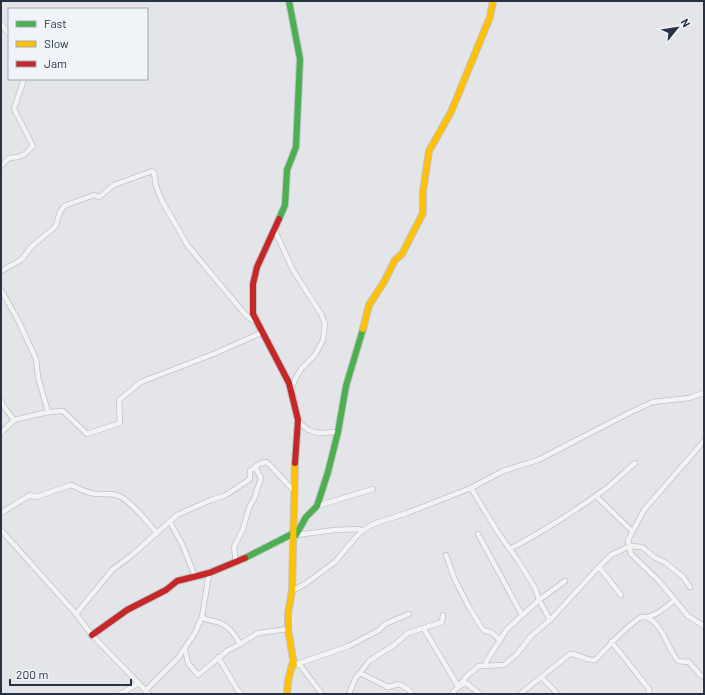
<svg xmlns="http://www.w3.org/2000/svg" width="705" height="695" font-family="Barlow,sans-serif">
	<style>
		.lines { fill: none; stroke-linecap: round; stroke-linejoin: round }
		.street-casing { stroke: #c1c3c6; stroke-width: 6 }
		.fast-casing { stroke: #c1c3c6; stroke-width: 8 }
		.slow-casing { stroke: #c1c3c6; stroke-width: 8 }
		.jam-casing { stroke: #c1c3c6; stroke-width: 8 }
		.street { stroke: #f2f3f4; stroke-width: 4.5 }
		.fast { stroke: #4caf50; stroke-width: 6 }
		.slow { stroke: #ffc107; stroke-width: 6 }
		.jam { stroke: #c62828; stroke-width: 6 }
	</style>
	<rect width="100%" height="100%" fill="#e3e5e8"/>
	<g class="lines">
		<defs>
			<g id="street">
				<path d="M1,24L9,34"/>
				<path d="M1,166L9,158L18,157L25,154L33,146L14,109L24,79"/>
				<path d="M274,229L293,270L321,314L325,324L323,340L315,355L302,368L296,377L291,390"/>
				<path d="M1,271L21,260L32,246L54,228L56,225L60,212L64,206L94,195L99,197L114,185L152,171L154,173L156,186L162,201L188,246L244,313L249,318L257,322"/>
				<path d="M1,290L18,320L36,359L38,377L48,412"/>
				<path d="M1,401L2,404L14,420L1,433"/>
				<path d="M14,420L48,412L63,411L87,434L120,423L119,400L141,382L216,353L263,332"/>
				<path d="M298,420C309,436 322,433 338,432"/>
				<path d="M704,441L644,510L628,540L631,554L659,581L688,616L704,626"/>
				<path d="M471,488L497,531L519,562L535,588L539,600L550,620"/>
				<path d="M596,496L632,531"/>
				<path d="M317,506L373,489"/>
				<path d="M1,513L30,495L36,497L71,485C77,488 84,491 91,493C99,495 108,493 116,495C129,498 148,523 157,533"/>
				<path d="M170,522L182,544L195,576"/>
				<path d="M1,530L76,614L92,635L149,694"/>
				<path d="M478,534L522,615"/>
				<path d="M296,535L335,530L359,529L362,531"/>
				<path d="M510,549C540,533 569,515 597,495C611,486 622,474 635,463"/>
				<path d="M446,555L455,580L469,607L481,627L485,631L491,632L500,640"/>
				<path d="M236,562L234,547L243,529L249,508L254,499L261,478L255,467"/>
				<path d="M599,567L621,595"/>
				<path d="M292,591L305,584L335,562L355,538L362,531L373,524L407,513L471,488L503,471L538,460L631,412L653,402L689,398L704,393"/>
				<path d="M76,614L112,570L132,555L177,515L211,500L226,495L250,479V471L259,464L266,462L269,464L293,490"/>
				<path d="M202,617C209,622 214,620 220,623C230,627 235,635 240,644L258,633L288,629"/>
				<path d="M647,618C649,619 653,620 655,623C665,633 669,650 678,661L689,662L700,675L704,677"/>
				<path d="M424,629L458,686"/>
				<path d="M611,642C625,657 636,674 649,689V694"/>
				<path d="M185,649L188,663L198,675L227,651L240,644"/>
				<path d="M218,657L237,689L241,694"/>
				<path d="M486,665V662L491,654L507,629L539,600L565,581"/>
				<path d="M360,673L369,661L394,645L408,633L442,622L443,615"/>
				<path d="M542,678L558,694"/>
				<path d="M458,687L466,683L480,694"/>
				<path d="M146,690L178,658L195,633L202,617L209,573"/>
				<path d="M120,694L139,683"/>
				<path d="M322,694L300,665H294L349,646L379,630L385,624L409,614"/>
				<path d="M349,694L355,679L360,673L388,687L399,684L408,689L412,694"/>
				<path d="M452,694L468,675L479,666L504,665L517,654L531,636L550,620L596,570L611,555L630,546L642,547L654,557L666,563L683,577L690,587"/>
				<path d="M520,694L570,654C579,654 586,661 595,660C610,645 623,629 641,617C654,619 665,607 675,600"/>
			</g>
			<g id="fast">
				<path d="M279,219L285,205L287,170L296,147L300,59L289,1"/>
				<path d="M245,558L292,534L296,535L306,517L317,506L328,472L338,432L346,386L363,329"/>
			</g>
			<g id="slow">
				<path d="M363,329L369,305L384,282L395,260L402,254L423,213V191L429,151L451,112L490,17L493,1"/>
				<path d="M287,694L288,681L292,665H294L288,629V614L292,591L295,463"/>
			</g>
			<g id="jam">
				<path d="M279,219L257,267L253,284V314L289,383L298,420L295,463"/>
				<path d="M92,635L127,610L166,590L177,581L209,573L245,558"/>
			</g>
		</defs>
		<use href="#street" class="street-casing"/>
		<use href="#fast" class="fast-casing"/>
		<use href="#slow" class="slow-casing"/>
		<use href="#jam" class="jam-casing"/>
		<use href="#street" class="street"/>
		<use href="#fast" class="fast"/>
		<use href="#slow" class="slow"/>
		<use href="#jam" class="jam"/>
	</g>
	<rect width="705" height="695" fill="none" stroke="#273344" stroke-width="4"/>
	<rect x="8" y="8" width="140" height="72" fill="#f0f4f8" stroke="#a0a7b0"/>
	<rect x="16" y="21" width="20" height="6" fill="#4caf50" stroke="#a0a7b0"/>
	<text x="44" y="28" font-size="12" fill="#273344">Fast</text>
	<rect x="16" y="41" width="20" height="6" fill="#ffc107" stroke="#a0a7b0"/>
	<text x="44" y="48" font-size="12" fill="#273344">Slow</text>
	<rect x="16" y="61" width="20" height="6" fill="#c62828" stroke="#a0a7b0"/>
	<text x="44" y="68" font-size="12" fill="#273344">Jam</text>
	<g transform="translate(677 28) rotate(60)" stroke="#f0f4f8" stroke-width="3" paint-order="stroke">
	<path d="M0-3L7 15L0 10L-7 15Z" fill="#273344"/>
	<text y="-6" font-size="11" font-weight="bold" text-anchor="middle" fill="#273344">N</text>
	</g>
	<path d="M10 679v6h121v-6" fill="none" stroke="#273344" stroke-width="2"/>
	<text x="16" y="679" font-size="12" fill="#273344" stroke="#f0f4f8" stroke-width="3" paint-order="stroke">200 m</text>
</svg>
